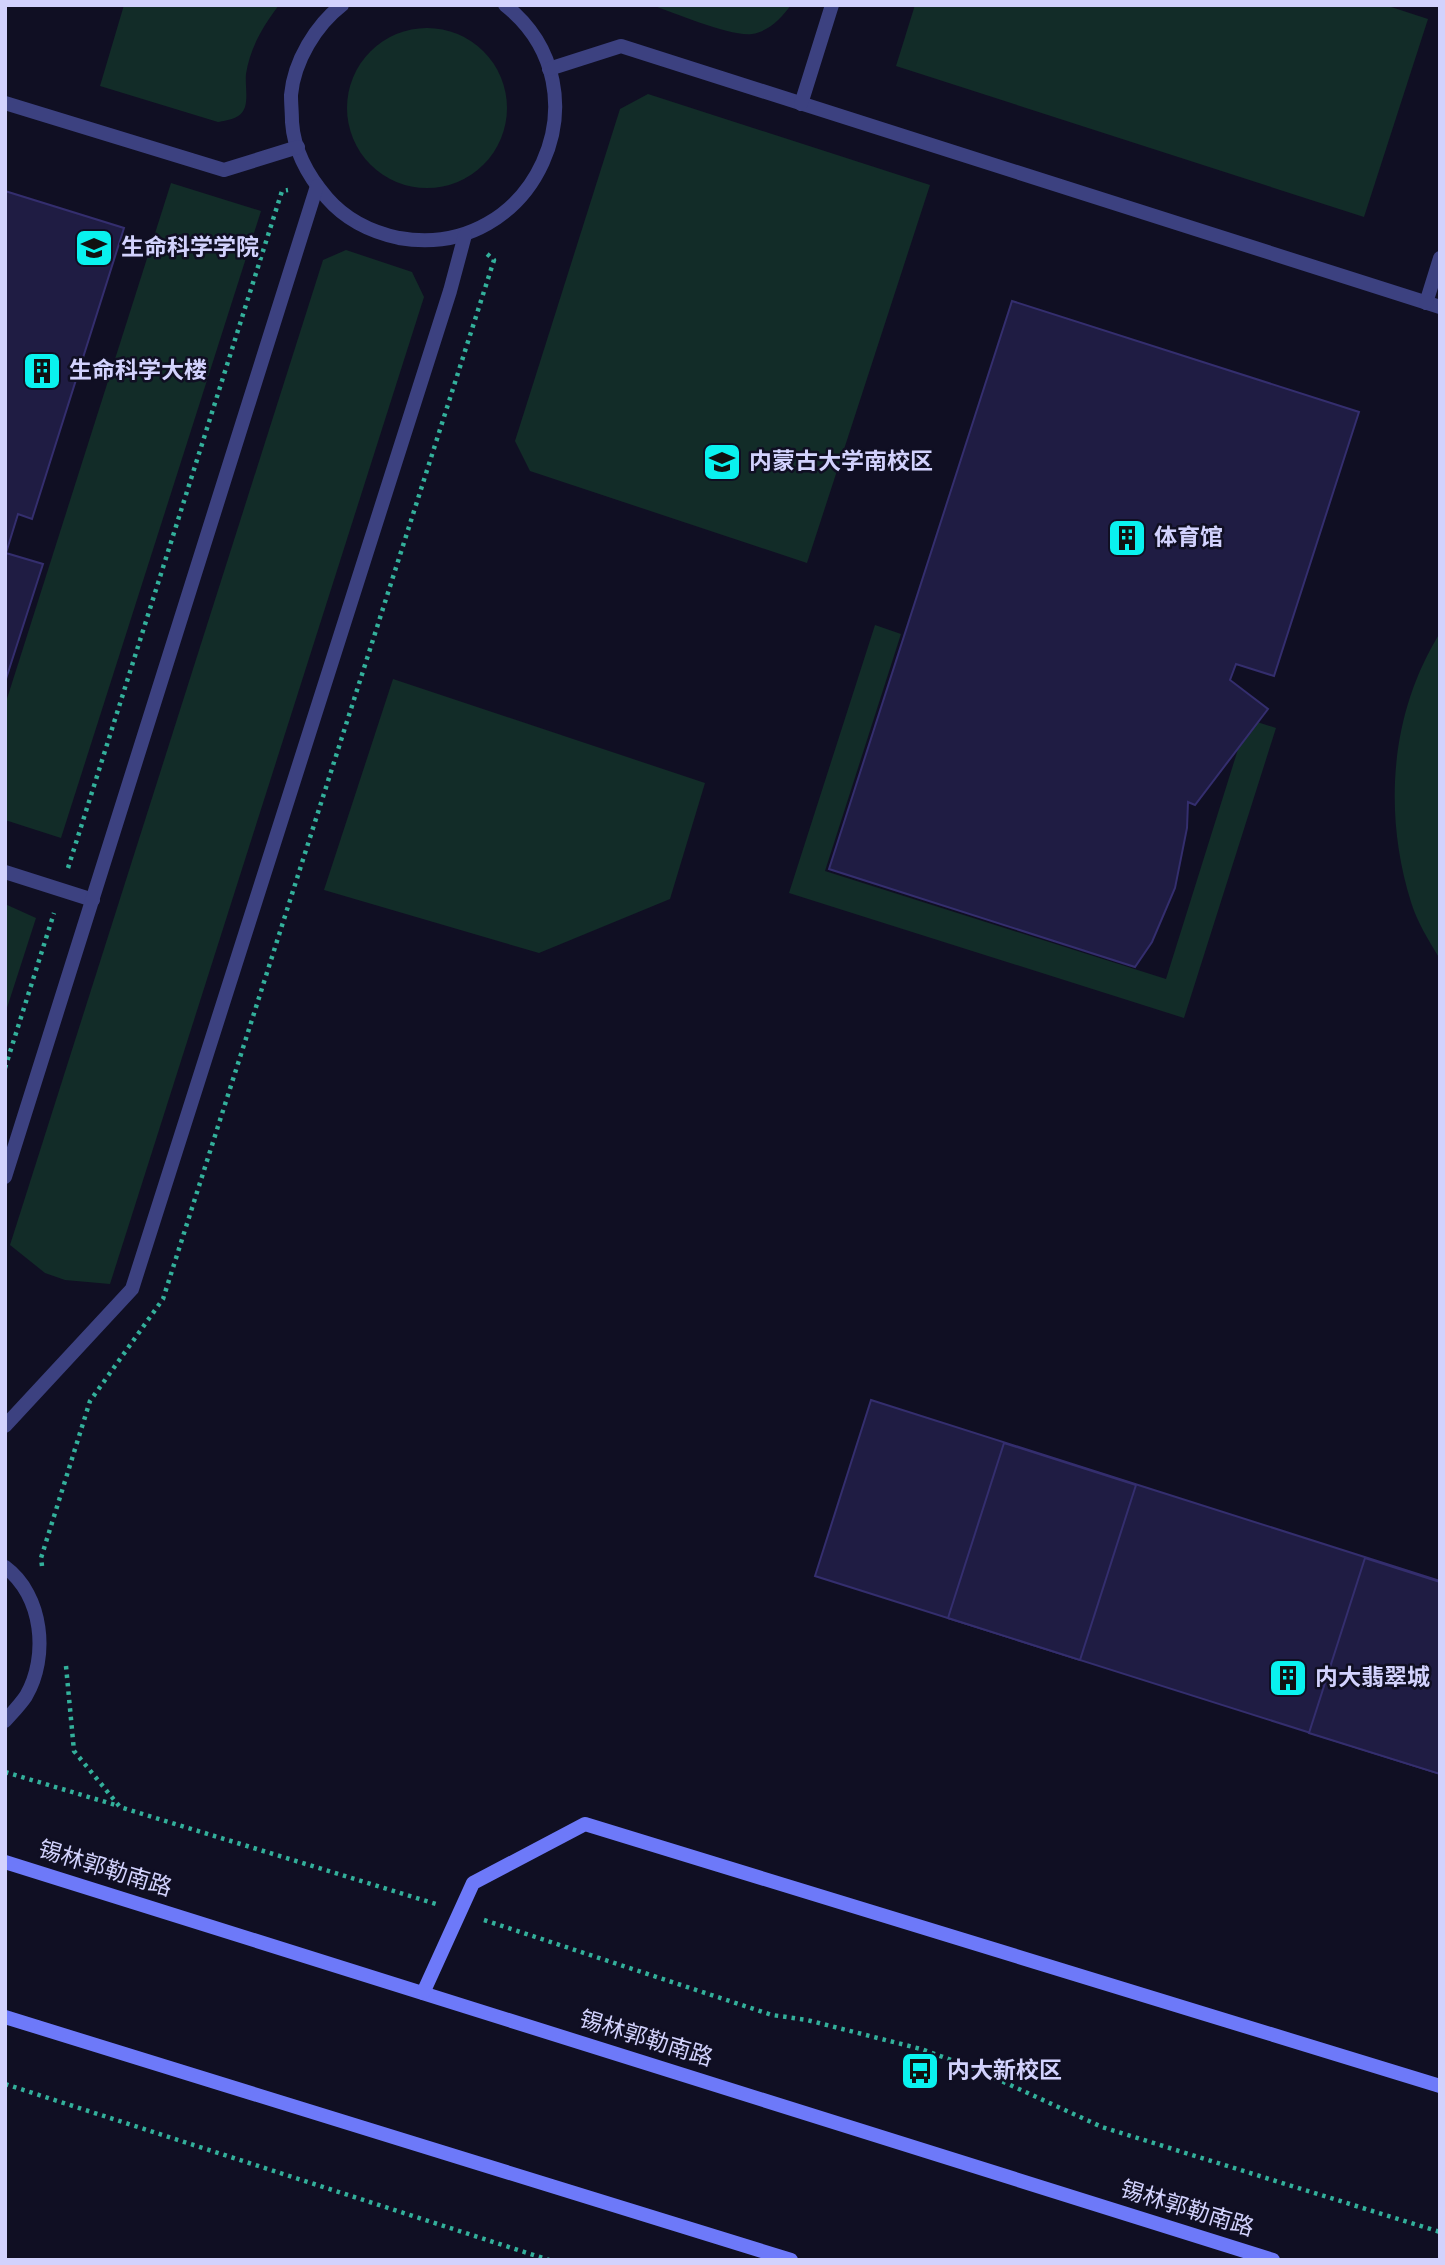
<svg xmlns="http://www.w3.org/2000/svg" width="1445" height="2265" font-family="'Sofia Sans Condensed','Noto Sans SC',sans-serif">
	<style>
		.green { fill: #122c28 }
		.building { fill: #1f1c43; stroke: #342e6e; stroke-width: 2 }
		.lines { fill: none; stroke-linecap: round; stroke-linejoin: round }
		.path { stroke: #33b09b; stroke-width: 4.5; stroke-dasharray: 3.5 5; stroke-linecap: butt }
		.lane { stroke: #3c4180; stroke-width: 14 }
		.secondary { stroke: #6d79f9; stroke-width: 14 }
		.labels { text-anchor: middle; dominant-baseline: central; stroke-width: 5; stroke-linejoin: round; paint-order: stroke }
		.poi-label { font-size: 23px; font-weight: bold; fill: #d2d2fd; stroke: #100f23; text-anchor: start }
		.street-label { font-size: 23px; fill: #d2d2fd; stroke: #100f23 }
	</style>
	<rect width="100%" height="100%" fill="#100f23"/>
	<g class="green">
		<path d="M124,5H279C263,26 250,48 246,74C245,84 248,97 245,107C241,119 228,120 218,122L100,86Z"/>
		<path d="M652,5H791C781,18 770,31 752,34C732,37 674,13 652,5Z"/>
		<path d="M915,5H1385L1428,19L1364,217L896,66Z"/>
		<circle cx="427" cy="108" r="80"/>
		<path d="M648,94L930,185L807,563L530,471L515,441L620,109Z"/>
		<path d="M171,183L261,211L61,838L5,820V705Z"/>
		<path d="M346,250L412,272L424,297L110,1284L65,1280L45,1273L10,1245L323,260Z"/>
		<path d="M875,625L901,634L825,871L1166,979L1239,746L1257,722L1276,728L1184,1018L789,893Z"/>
		<path d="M1440,633V959C1429,941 1417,922 1411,902C1383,812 1390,713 1440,633Z"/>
		<path d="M393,679L705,783L670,899L539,953L324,890Z"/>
		<path d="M5,904L36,918L5,1014Z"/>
	</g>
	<g class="building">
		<path d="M5,191L124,228L32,519L18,514L6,553L43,564L5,682Z"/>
		<path d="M1012,301L1359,412L1274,676L1236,664L1230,680L1268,709L1195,805L1188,802L1187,828L1175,888L1152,942L1135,967L829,869Z"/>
		<path d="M871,1400L1440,1581V1774L815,1576Z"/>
		<path d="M1004,1443L1136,1485L1080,1660L948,1618Z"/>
		<path d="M1365,1558L1440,1582V1774L1309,1733Z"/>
	</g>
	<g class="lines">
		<g class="path">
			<path d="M68,868L282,191L288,190"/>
			<path d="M5,1068L54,913"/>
			<path d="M42,1566L41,1558L90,1401L163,1299L494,260L486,253"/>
			<path d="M66,1666L74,1751L120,1807L436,1904"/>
			<path d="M5,1772L119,1806"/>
			<path d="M484,1920L772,2015L807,2020L921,2049L973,2068L1102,2127L1440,2232"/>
			<path d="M5,2084L549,2260"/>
		</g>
		<g class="lane">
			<path d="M342,5C316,25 294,61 291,95C291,104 292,113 292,122C294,151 308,176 327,198C346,220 371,232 399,238C534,262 612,90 505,5"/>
			<path d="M549,69L621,46L1440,307"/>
			<path d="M5,103L224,170L298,147"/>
			<path d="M801,104L832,5"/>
			<path d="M1426,303L1440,258"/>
			<path d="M5,872L93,900"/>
			<path d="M5,1177L317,186"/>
			<path d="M5,1426L132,1289L450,291L465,235"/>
			<path d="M5,1567C43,1595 49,1657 26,1696C20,1705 12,1713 5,1721"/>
		</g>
		<g class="secondary">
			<path d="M5,1862L1273,2260"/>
			<path d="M423,1993L473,1883L585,1824L1440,2086"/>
			<path d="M5,2017L791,2260"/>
		</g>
	</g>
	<defs>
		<symbol id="university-square" viewBox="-11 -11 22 22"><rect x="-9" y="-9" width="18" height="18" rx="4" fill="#09f2ef" stroke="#100f23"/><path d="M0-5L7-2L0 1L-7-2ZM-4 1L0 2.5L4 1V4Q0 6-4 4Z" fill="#111"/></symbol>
		<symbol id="building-square" viewBox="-11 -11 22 22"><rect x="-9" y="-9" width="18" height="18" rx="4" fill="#09f2ef" stroke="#100f23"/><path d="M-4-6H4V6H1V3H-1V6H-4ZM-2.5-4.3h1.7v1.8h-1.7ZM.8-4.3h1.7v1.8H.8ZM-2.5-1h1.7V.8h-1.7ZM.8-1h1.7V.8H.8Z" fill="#111"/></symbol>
		<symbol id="bus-square" viewBox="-11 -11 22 22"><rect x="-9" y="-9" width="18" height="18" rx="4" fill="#09f2ef" stroke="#100f23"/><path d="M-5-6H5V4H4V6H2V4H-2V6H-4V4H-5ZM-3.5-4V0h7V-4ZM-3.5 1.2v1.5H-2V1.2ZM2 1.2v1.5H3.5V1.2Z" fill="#111"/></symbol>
	</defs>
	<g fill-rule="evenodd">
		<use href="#university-square" x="72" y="226" width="44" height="44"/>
		<use href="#building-square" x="20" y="349" width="44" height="44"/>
		<use href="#university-square" x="700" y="440" width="44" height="44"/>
		<use href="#building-square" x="1105" y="516" width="44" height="44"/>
		<use href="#building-square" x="1266" y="1656" width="44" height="44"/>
		<use href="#bus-square" x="898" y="2049" width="44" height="44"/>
	</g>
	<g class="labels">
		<g class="poi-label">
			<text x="121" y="248">生命科学学院</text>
			<text x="69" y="371">生命科学大楼</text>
			<text x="749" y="462">内蒙古大学南校区</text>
			<text x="1154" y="538">体育馆</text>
			<text x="1315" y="1678">内大翡翠城</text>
			<text x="947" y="2071">内大新校区</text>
		</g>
		<g class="street-label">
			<text transform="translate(105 1869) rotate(17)">锡林郭勒南路</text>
			<text transform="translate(646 2039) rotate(17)">锡林郭勒南路</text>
			<text transform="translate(1187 2209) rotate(17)">锡林郭勒南路</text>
		</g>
	</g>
	<rect width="1445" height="2265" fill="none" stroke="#d2d2fd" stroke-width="14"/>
</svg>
